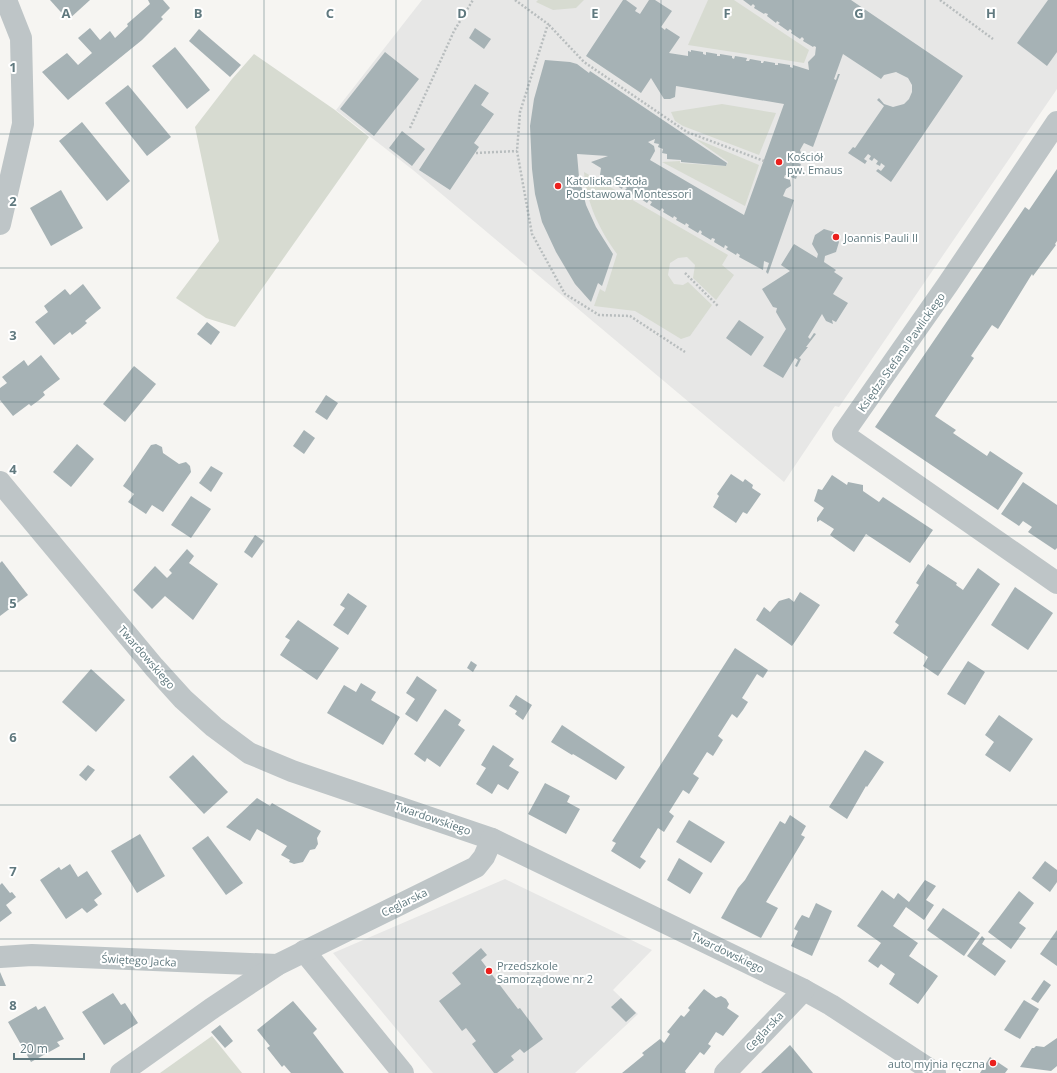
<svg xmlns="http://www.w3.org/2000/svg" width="1057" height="1073" font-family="'Open Sans',sans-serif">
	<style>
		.built { fill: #e7e7e6 }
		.green { fill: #d7dbd1 }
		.building { fill: #a6b2b5 }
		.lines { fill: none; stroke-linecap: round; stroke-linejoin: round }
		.path { stroke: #b8bdbe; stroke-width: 2.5; stroke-dasharray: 2 2; stroke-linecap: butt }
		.minor { stroke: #bec5c7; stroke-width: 22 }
		.grid { fill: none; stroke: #60797f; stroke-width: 1; stroke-opacity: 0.55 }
		.poi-dot { fill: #eb201d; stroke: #fff; stroke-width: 1.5 }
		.labels { text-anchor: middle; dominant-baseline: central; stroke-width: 4; stroke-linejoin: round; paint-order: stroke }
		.poi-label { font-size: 11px; fill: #60797f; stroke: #fff; text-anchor: start }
		.street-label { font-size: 11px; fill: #60797f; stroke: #fff }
		.grid-label { font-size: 13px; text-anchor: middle; font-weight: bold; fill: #60797f; stroke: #fff; stroke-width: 4; stroke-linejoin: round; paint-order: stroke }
	</style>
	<rect width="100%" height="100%" fill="#f6f5f2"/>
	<g class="built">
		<path d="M422,0H1057V89L839,407L835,406L784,482L413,170L336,110Z"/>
		<path d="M505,879L652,950L613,990L638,1014L575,1073H433L333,953Z"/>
	</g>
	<g class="green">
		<path d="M538,0H584L576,8L553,10L536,2Z"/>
		<path d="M708,0H734L809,50L804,63L688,45Z"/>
		<path d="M254,54L335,110L369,137L235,327L206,318L176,298L219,241L195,127L232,79Z"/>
		<path d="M722,104L776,113L759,155L683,126L675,121L671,112Z"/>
		<path d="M694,138L759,165L745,206L662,162L680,161V163L726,166L728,162Z"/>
		<path d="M584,172L728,255L722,265L734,275L716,300L693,278L695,265L687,257L678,258L670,263L668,275L674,284L683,285L688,282L712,305L690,336L681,339L635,311L594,306L600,289L605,292L617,254C600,231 586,202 584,172Z"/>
		<path d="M212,1036L242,1073H160Z"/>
	</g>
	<g class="building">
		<path d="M50,0H90L68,20Z"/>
		<path d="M148,0H163L170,8L161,17L163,19L142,40L68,100L42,72L67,53L78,65L92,53L78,38L90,28L100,40L110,31L115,38L128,26L127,24L150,4Z"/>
		<path d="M623,0H626L637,8L635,11L640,14L649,0H655L672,11L661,27L665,30L666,28L680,37L669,53L688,56V51L691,52V50L703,52V54L706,55V52L717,54V56H720V54L732,56V58L734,59L735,56L747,58L746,61H749L750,59L761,61V63H763L764,61L775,63V65H778V63L790,65V67L793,68V65L809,70L808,62L815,55L816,47L814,46L813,47L803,41L804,39L802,37L800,39L791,33L792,31L790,29L788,31L778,24L780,23L777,21L776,23L767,16L768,14L765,13L764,14L754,8L755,6L753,4L751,6L743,0H851L963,76L891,182L876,171L878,169L881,171L885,166L881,163L880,166L876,164L878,161L874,158L872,161L869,159L871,156L868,154L864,159L867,161L865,164L848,153L853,147L855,148L884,106L877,100L879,98L884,104L893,107L904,104L909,99L912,92V85L908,78L896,72L884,75L881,79L843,54L834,79L836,80L838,74H840L813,147L804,143L800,150L802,156L797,160L791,158L790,160L801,164L796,179L785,175L784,178L790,180L791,186L786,189L783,196L794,200L768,274L766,272L769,263L764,261L763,270L739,257L740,255L737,253L736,255L726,249L728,247L725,245L724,248L714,242L715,239L712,238L711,240L701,234L702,232L700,230L698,233L688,227L689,225L686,223L685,225L676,220L677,218L674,216L673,218L663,212L664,210L662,208L660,211L650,205L652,202L649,200L647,203L638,197L639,195L636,194L635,196L625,190L627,188L623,186L622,189L612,183L614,180L611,178L609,181L600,175L601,168L591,162L608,156L577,154L579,177L586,205L596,227L613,254L602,286L598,283L591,302L575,284L556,252L542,222L535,194L532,169L530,126L534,99L545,60L570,62L577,64L589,73L590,71L727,163L726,166L681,162V160L667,159V154L662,153L663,149L658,147L659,144L654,143L655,139L648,142L654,146L655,151L650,160L744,215L784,104L676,86L675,97L670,99H664L651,78L641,93L586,56Z"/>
		<path d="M1048,0H1057V52L1047,66L1017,43Z"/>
		<path d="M475,28L491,39L484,49L469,38Z"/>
		<path d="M199,29L241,65L230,77L189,41Z"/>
		<path d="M175,47L210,90L187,109L152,66Z"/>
		<path d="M385,52L419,79L374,136L340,109Z"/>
		<path d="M475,84L489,93L481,105L494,114L474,143L479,147L450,190L419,170Z"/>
		<path d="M128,85L171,137L147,156L105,103Z"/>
		<path d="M82,122L130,181L107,201L59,141Z"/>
		<path d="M402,131L425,149L412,166L389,148Z"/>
		<path d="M1057,169V241L1055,244L1056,245L1033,276L1032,274L998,329L992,325L971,356L974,358L935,416L956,430L953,433L987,456L990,451L1023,473L998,510L875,427L1025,207L1029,210Z"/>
		<path d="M61,190L83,228L51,246L30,208Z"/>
		<path d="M824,229L834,232L839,242L836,252L825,256L824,262L836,270L834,272L843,278L833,294L848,303L836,322L832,320L833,324L826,321L822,314L808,337L810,339L814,333L816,334L806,347H808L799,358L801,359L797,367L795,366L798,360L795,358L783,378L763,366L786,329L776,312L777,308L773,307L762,289L790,271L781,265L794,244L817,258L818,254L812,244L815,235Z"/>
		<path d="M83,284L101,308L85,321L87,323L80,329L72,335L70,332L54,345L35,322L48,312L44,306L65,289L70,295Z"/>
		<path d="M739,320L764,337L751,356L726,338Z"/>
		<path d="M207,322L220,332L211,345L197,334Z"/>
		<path d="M41,355L60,379L43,392L45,395L38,401L31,406L29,404L13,416L0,400V388L7,383L2,377L24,360L28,366Z"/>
		<path d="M134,366L156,384L125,422L103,404Z"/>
		<path d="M326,395L338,403L327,420L315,412Z"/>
		<path d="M304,430L315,438L304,454L293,446Z"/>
		<path d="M77,444L94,459L71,487L53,472Z"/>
		<path d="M156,444L162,447L163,453L179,464L186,462L190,466L191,472L163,512L152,505L146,514L128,502L134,494L123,486L151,445Z"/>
		<path d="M211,466L223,473L211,492L199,483Z"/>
		<path d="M731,474L743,482L745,479L753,485L752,488L761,494L747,514L743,512L736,523L713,507L719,496L717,494Z"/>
		<path d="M832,475L847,485L848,482L863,485V491L879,502L883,497L933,530L910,563L866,534L854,552L830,535L834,529L820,520L817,522V518L824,508L814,501L818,489L822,490Z"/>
		<path d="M1023,482L1057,505V548L1055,550L1028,532L1032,527L1023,521L1019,526L1001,514Z"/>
		<path d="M191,496L211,509L191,538L171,525Z"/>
		<path d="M255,535L264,541L252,558L244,552Z"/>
		<path d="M187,549L194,556L189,563L218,584L193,620L165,596L152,609L133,590L155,566L167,578L172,573L169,570Z"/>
		<path d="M2,561L28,595L0,616V563Z"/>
		<path d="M928,564L957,583L956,585L963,590L978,568L1000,584L938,676L923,666L928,657L893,633L899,625L895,622L919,585L916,583Z"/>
		<path d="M1015,587L1053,613L1028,650L991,625Z"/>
		<path d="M800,592L820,605L792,646L756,620L764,607L770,612L779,601L789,598L794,602Z"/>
		<path d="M348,593L367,606L348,635L333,625L345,608L340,605Z"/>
		<path d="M298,620L339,648L317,680L280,655L290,640L285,637Z"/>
		<path d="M735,648L768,670L763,678L757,674L742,698L748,702L743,710L737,718L732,714L718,736L723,740L713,756L707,752L693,774L699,778L689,794L683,790L669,812L674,816L664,832L658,828L640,857L646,861L640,869L611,851L616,843L612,841Z"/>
		<path d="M471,661L477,665L473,672L467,668Z"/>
		<path d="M968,661L985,672L965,705L947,694Z"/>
		<path d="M91,669L125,700L96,732L62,702Z"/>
		<path d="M417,676L437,690L417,722L405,714L415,699L406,693Z"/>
		<path d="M361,683L376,692L371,700L400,717L383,745L327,713L344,685L356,692Z"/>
		<path d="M516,695L532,705L523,720L515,714L517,711L509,706Z"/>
		<path d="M445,709L461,720L458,725L465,730L440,767L427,758L425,762L414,754Z"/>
		<path d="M999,715L1033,739L1010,772L985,755L994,742L985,735Z"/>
		<path d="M562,725L625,767L616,780L573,754L572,755L551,742Z"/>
		<path d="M493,745L514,759L509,766L519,772L508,790L498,784L492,794L476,784L486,768L481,765Z"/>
		<path d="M865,750L884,762L867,787L866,786L847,819L829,807Z"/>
		<path d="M193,755L228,792L204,814L169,777Z"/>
		<path d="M88,765L95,770L86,781L79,775Z"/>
		<path d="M545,783L570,796L567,802L580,809L566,834L528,814Z"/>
		<path d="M257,798L270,806L272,803L321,831L317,838L318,844L315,849L310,850L303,862L294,864L289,862L290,860L281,855L287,846L257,829L250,841L226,827Z"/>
		<path d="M790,815L806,826L801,835L805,837L766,902L778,908L761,938L721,918L738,888L745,880L780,821L785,824Z"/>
		<path d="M689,820L725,842L711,863L676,842Z"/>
		<path d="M140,834L165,876L137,893L111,851Z"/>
		<path d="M208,836L243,883L226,895L192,848Z"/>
		<path d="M679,858L703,873L690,894L667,880Z"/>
		<path d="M1045,861L1057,870V882L1050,892L1032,878Z"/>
		<path d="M70,864L78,877L87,871L102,894L94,900L98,905L87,913L82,908L66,919L40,880L59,867L61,870Z"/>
		<path d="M925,880L936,886L926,900L934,905L924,920L906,907L893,926L918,943L909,956L938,976L918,1004L889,984L895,974L881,964L878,968L868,961L881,943L857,926L882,890L894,899L898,893L909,902Z"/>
		<path d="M2,883L10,893L12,892L16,897L6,905L12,913L0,922V885Z"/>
		<path d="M1019,891L1034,903L1019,923L1026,928L1011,949L988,932Z"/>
		<path d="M816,903L832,911L812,956L791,946L798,931L794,929L798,921L802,915L809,918Z"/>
		<path d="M943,908L980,933L964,956L927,930Z"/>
		<path d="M1057,930V966L1040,954Z"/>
		<path d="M982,936L985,939L982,944L1006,961L995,976L967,956Z"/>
		<path d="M481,948L487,955L481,960L518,1009L520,1008L543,1039L524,1053L520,1049L511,1056L514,1060L497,1073H494L472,1044L476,1041L466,1028L462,1031L439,1001L461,984L452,973Z"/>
		<path d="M0,972L6,986H0Z"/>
		<path d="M1044,980L1051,985L1038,1003L1031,999Z"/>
		<path d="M704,989L716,998L721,996L726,999L729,1004L727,1008L739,1016L723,1036L716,1032L708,1044L711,1046L704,1055L700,1052L685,1071L686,1073H622L644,1055L642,1053L660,1039L664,1043L670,1034L667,1032L681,1015L684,1017L690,1010L688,1008Z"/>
		<path d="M113,993L121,1005L125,1003L138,1023L104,1045L82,1012Z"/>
		<path d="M621,998L636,1013L626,1022L611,1007Z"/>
		<path d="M1024,1000L1039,1009L1020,1039L1004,1030Z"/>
		<path d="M293,1001L317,1029L313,1033L344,1073H291L284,1065L282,1067L267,1048L270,1046L257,1030Z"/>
		<path d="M36,1006L38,1010L45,1006L64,1039L57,1042L60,1046L31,1062L8,1022Z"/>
		<path d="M220,1025L233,1041L225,1048L211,1032Z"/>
		<path d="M1057,1038V1066L1051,1071L1020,1067L1032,1048H1034L1036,1046L1044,1047Z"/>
		<path d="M790,1045L813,1073H761Z"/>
		<path d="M990,1057L1008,1069L1005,1073H980Z"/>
	</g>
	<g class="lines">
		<g class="path">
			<path d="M515,0L548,24L520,112L517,151L532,234L565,294L599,315L630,316L685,352"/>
			<path d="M940,0L993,39"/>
			<path d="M549,25L584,62L687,132L764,161"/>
			<path d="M410,128L454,31L473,0"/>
			<path d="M476,153L517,151"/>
			<path d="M685,273L718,306"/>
		</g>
		<g class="minor">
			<path d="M1057,122L948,284L843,434L1057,583"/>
			<path d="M0,224L23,124L21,38L6,0"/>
			<path d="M0,482L154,667L183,699L214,727L249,753L292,771L492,839L804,990L831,1005L935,1073"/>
			<path d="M304,951L403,1073"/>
			<path d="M0,957L32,955L277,965"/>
			<path d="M121,1073L211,1009L277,965L476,867L484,857L492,839"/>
			<path d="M725,1073L804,990"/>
		</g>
	</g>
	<path class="grid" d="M132,0V1073M264,0V1073M396,0V1073M528,0V1073M661,0V1073M793,0V1073M925,0V1073M0,134H1057M0,268H1057M0,402H1057M0,536H1057M0,671H1057M0,805H1057M0,939H1057"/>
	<g class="poi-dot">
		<circle cx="779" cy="162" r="4"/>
		<circle cx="558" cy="186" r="4"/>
		<circle cx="836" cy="237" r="4"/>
		<circle cx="489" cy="971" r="4"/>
		<circle cx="993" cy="1063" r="4"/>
	</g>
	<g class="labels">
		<g class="poi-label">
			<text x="787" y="156">Kościół<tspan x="787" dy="13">pw. Emaus</tspan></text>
			<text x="566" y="180">Katolicka Szkoła<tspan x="566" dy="13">Podstawowa Montessori</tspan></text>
			<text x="844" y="237">Joannis Pauli II</text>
			<text x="497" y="965">Przedszkole<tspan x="497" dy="13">Samorządowe nr 2</tspan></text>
			<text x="985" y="1063" text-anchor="end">auto myjnia ręczna</text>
		</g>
		<g class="street-label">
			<text transform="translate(901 352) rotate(-55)">Księdza Stefana Pawlickiego</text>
			<text transform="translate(147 657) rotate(49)">Twardowskiego</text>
			<text transform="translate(433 818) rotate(19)">Twardowskiego</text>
			<text transform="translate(404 902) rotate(-26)">Ceglarska</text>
			<text transform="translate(728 952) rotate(26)">Twardowskiego</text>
			<text transform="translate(139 960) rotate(3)">Świętego Jacka</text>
			<text transform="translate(764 1031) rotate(-47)">Ceglarska</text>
		</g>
	</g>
	<g class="grid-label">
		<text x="66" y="18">A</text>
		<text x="198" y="18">B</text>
		<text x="330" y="18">C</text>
		<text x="462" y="18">D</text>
		<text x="595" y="18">E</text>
		<text x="727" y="18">F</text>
		<text x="859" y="18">G</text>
		<text x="991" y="18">H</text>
		<text x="13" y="72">1</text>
		<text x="13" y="206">2</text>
		<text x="13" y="340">3</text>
		<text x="13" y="474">4</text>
		<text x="13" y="608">5</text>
		<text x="13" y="742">6</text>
		<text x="13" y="876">7</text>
		<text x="13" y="1010">8</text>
	</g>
	<path d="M14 1053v6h70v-6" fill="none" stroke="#60797f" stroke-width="2"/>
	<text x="20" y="1053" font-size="12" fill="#60797f" stroke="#ffffff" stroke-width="3" paint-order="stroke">20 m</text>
</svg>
